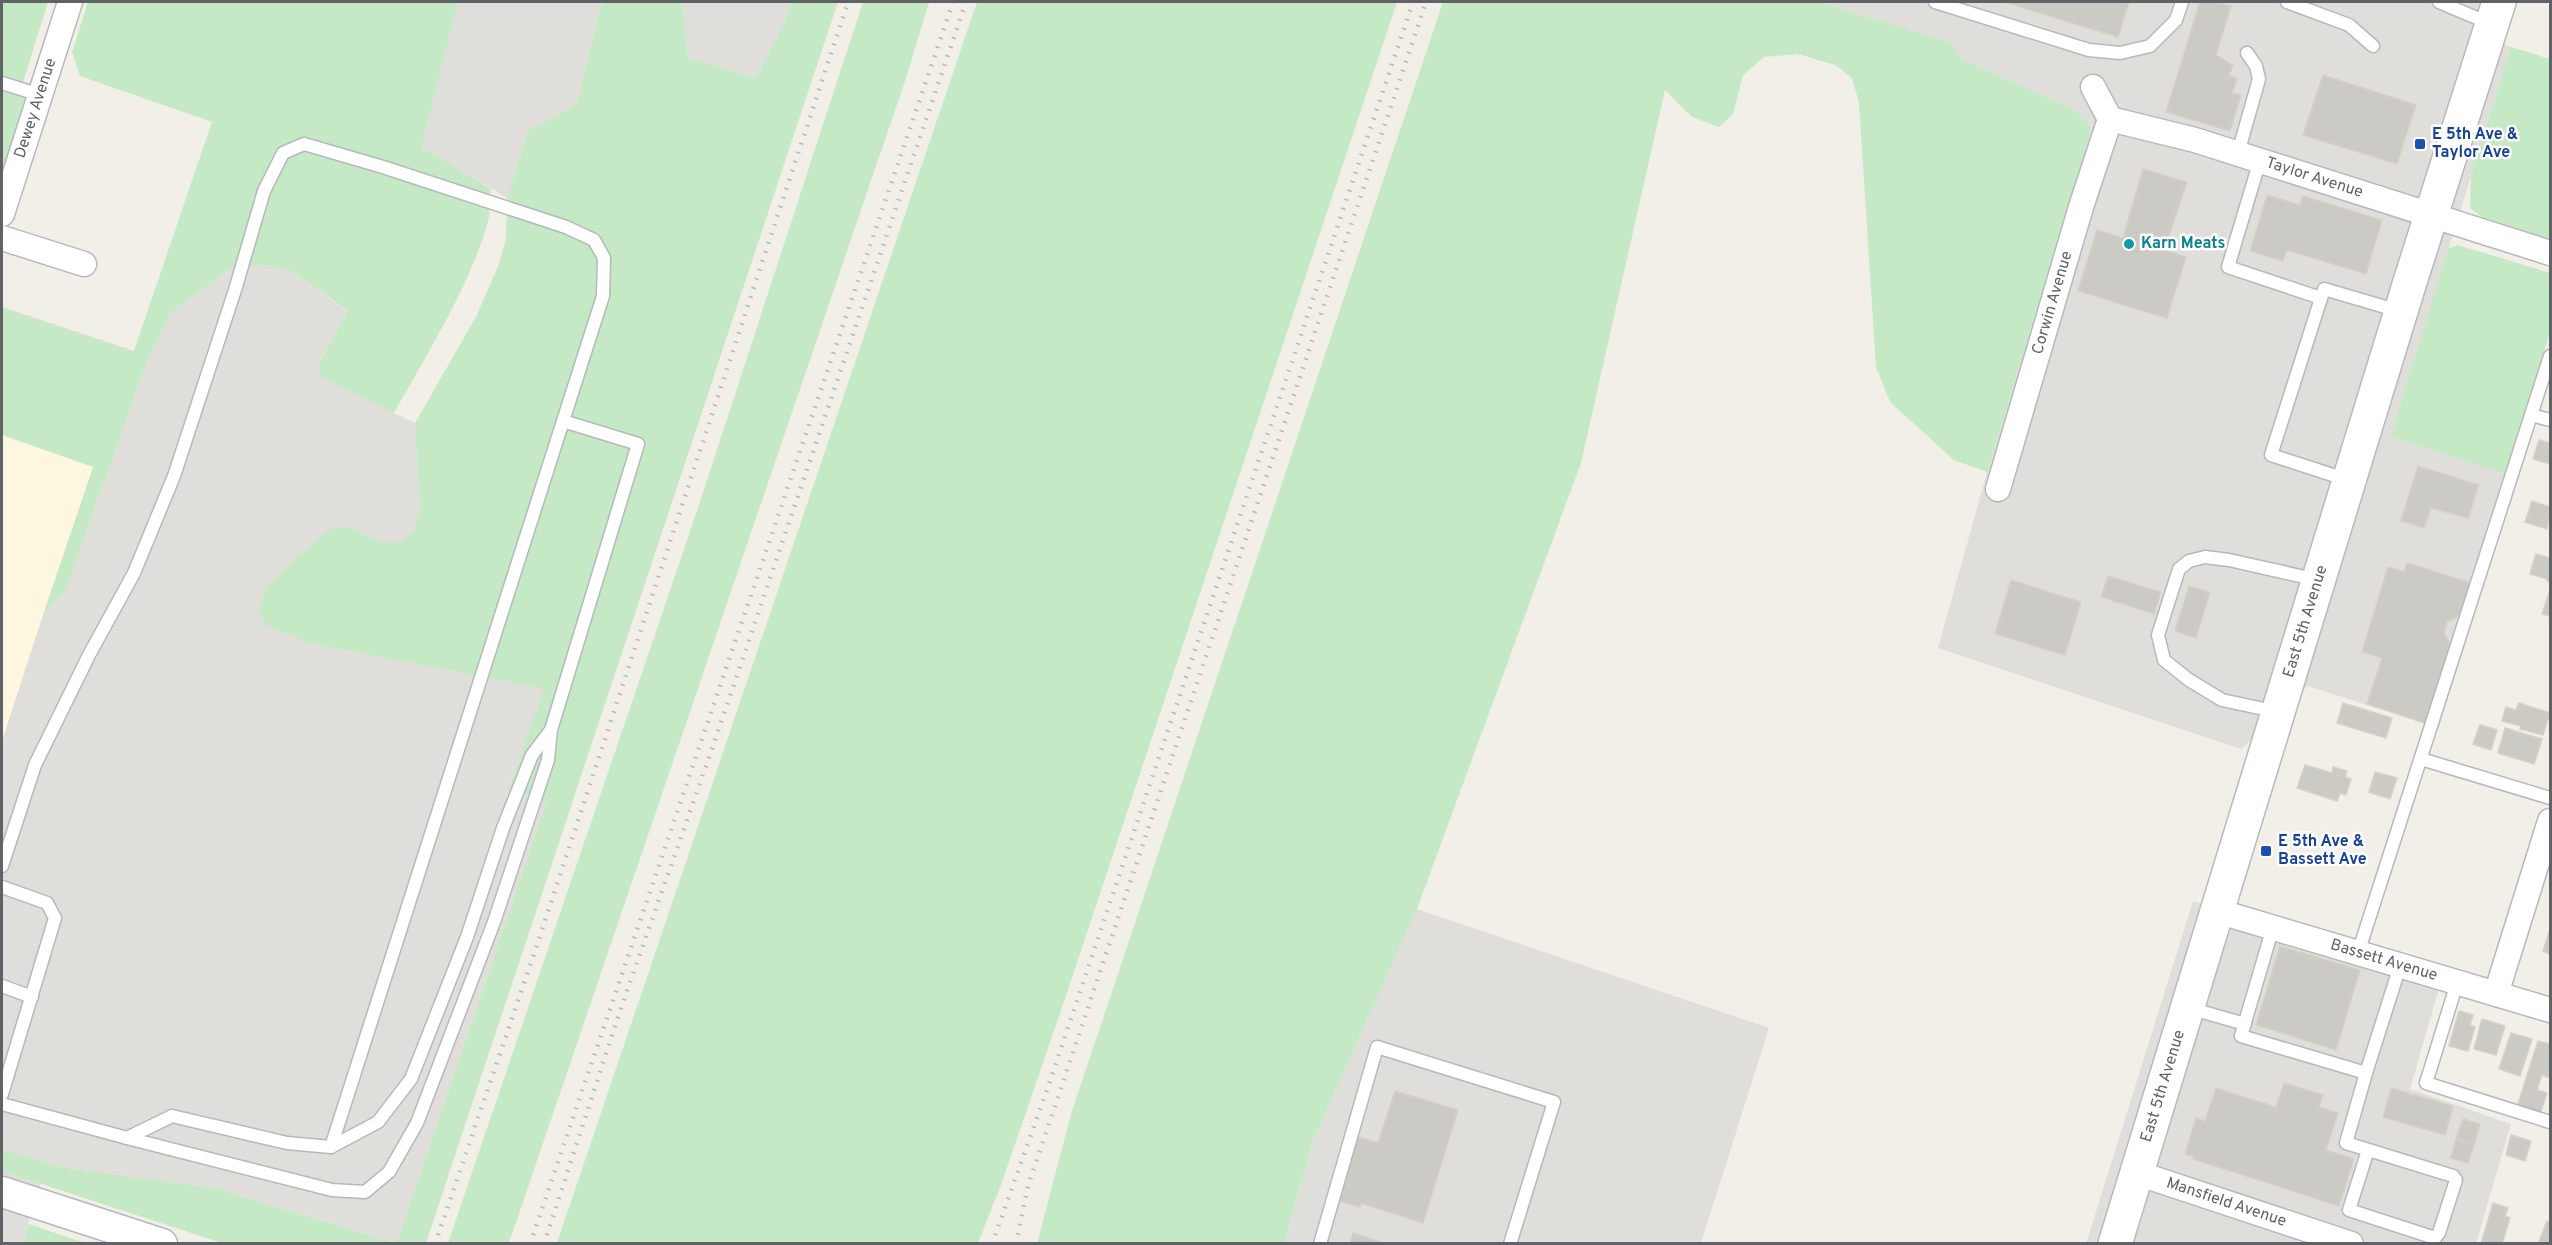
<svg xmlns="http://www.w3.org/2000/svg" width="2552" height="1245" font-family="Overpass,sans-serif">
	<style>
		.commercial { fill: #fef7e0 }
		.industrial { fill: #e0deda }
		.green { fill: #c5e8c5 }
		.building { fill: #cccac5; stroke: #d6d1c6; stroke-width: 1.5 }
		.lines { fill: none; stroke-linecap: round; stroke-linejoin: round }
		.service-casing { stroke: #b5b8bc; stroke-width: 15 }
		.minor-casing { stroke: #b5b8bc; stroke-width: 27 }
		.tertiary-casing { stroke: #b5b8bc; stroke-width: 33 }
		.secondary-casing { stroke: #b6babf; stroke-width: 36 }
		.service { stroke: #fff; stroke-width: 12 }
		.minor { stroke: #fff; stroke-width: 24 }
		.tertiary { stroke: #fff; stroke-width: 30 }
		.secondary { stroke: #fff; stroke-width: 33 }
		.rail { stroke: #b6b7b8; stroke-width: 4.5; stroke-dasharray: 1.5 8; stroke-linecap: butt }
		.transit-dot { fill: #1a4fb4; stroke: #fff; stroke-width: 2 }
		.culture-dot { fill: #0f9aa8; stroke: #fff; stroke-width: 2 }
		.labels { text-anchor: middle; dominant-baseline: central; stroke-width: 5; stroke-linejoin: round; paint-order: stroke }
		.street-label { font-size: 16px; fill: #5f6368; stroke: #fff }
		.transit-label { font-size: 16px; font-weight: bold; fill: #164399; stroke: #fff; text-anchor: start }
		.culture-label { font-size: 16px; font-weight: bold; fill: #0d838f; stroke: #fff; text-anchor: start }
	</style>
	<rect width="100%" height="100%" fill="#f1efe8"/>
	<path class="commercial" d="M2,435L94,467L2,741Z"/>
	<g class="industrial">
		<path d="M458,2H602L577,104L528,131L507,198L422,147Z"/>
		<path d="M682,2H792L784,23L756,78L688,58Z"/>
		<path d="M1821,2H2498L2487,38L2511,47L2390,437L2514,476L2439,728L2308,686L2241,749L1938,648L1987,472L2092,128L2075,110L1960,58L1954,44Z"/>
		<path d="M265,265L290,270L348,312L319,361L320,377L415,423L420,511L414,531L401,542H381L349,527L309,643L545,689L509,787L546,803L397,1243L214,1188L67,1168L2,1150V741L43,615L66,589L148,359L171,313L230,268Z"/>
		<path d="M2193,901L2442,978L2410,1089L2511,1124L2476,1243H2352L2302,1227L2296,1243L2086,1244Z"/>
		<path d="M1417,909L1769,1028L1701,1243L1284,1244L1312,1143Z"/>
		<path d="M2,1171L41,1183L23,1241L29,1243H2Z"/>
	</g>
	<g class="green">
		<path d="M2,2H48L23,82L2,75Z"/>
		<path d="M88,2H458L422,147L491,189C490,199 491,211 488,221C470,286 427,354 394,413L320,377L319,362L348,311L290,270L265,265L230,268L171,313L148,359L66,589L43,615L93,467L2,435V307L134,351L212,122L80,76L72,52Z"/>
		<path d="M602,2H682L688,58L756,78L784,23L792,2H838L426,1243H397L546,803L509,788L544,689L309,643L266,625L258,610L268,586L327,530L349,527L381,542H401L414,531L420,511L415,423L476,317L499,264L506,239L507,198L528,131L577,104Z"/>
		<path d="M863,2H929L906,78L509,1243H448L698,508Z"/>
		<path d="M977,2H1397L1067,993L1001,1185L978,1243H557Z"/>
		<path d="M1443,2H1821L1954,44L1960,58L2075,110L2092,128L1987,472L1954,460L1890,402L1876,367L1859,103L1852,78L1835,65L1798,54L1764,57L1743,75L1733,114L1719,127L1692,117L1665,90L1581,463L1417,909L1312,1143L1284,1243L1037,1244L1071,1114Z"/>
		<path d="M2511,47L2550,59V239L2482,217L2470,208L2471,175Z"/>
		<path d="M2,90L30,100L2,190Z"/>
		<path d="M2458,245L2550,273V332L2506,474L2390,437L2448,249Z"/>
		<path d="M2,1150L67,1168L214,1188L396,1243H222L2,1171Z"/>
		<path d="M29,1224L85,1243H29L23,1241Z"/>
	</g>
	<g class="building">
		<path d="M2004,2H2129L2118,37Z"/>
		<path d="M2200,2H2216L2231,6L2216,55L2233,65L2229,76L2237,78L2232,93L2241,95L2230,131L2166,112Z"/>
		<path d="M2323,75L2416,105L2397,164L2303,135Z"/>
		<path d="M2143,169L2187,182L2164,250L2186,257L2167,318L2078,291L2097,230L2123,238Z"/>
		<path d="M2267,195L2300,205L2303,196L2382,220L2366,274L2287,250L2283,261L2250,251Z"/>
		<path d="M2539,440L2550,443V464L2533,459Z"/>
		<path d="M2418,466L2479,485L2468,518L2431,508L2424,528L2401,521Z"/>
		<path d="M2532,501L2550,507L2547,529L2525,522Z"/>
		<path d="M2536,554L2550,558V582L2547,581V579L2530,574Z"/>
		<path d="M2407,563L2472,583L2463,613L2447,622L2444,633L2452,647L2428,724L2367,704L2382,658L2362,652L2388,567L2404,572Z"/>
		<path d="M2108,576L2161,592L2154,614L2101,597Z"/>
		<path d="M2011,580L2081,602L2065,655L1995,634Z"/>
		<path d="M2189,586L2210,592L2196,638L2175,631Z"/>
		<path d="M2549,593H2550V616L2542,614Z"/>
		<path d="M2343,703L2392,718L2386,738L2337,723Z"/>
		<path d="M2519,703L2550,713L2543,735L2520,729L2521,726L2502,721L2506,707L2516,710Z"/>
		<path d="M2480,725L2497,730L2491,750L2473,744Z"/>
		<path d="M2505,728L2542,739L2534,764L2498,753Z"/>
		<path d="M2305,765L2332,773L2333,767L2347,771L2345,777L2351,779L2346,795L2340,793L2337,801L2297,788Z"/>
		<path d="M2375,772L2397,778L2390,799L2369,792Z"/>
		<path d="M2550,929V954L2543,951Z"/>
		<path d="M2280,946L2360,970L2336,1050L2256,1025Z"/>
		<path d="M2459,1011L2473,1015L2470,1025L2475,1027L2468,1051L2449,1046Z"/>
		<path d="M2482,1019L2505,1026L2496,1055L2474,1049Z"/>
		<path d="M2511,1033L2532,1039L2520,1076L2499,1069Z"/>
		<path d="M2538,1041L2550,1044V1078L2542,1075L2537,1090L2547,1093L2540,1114L2517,1107Z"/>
		<path d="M2284,1083L2323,1095L2319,1107L2338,1113L2326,1150L2354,1159L2339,1206L2193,1159L2194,1157L2185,1154L2196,1118L2205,1121L2216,1088L2276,1107Z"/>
		<path d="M2391,1088L2453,1106L2445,1135L2383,1117Z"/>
		<path d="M1395,1091L1458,1110L1423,1223L1361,1203L1360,1207L1336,1200L1355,1136L1378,1143Z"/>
		<path d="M2463,1119L2480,1124L2474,1145L2456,1139Z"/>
		<path d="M2511,1135L2531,1141L2525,1161L2506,1155Z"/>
		<path d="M2456,1139L2474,1145L2468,1163L2451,1158Z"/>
		<path d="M2493,1203L2508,1208L2505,1216L2510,1218L2502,1244H2481Z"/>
		<path d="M2547,1221L2550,1222V1244H2538Z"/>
		<path d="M1353,1233L1387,1244H1350Z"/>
	</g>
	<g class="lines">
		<defs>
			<g id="service">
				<path d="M1935,2L2089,50L2120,53L2150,46L2176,20L2182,2"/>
				<path d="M2287,2L2349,25L2373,46"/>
				<path d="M2439,2L2491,24"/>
				<path d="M2,83L40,95"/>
				<path d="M2238,153L2259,79L2256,66L2247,53"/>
				<path d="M2260,160L2228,267L2321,298"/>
				<path d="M2531,415L2550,420"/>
				<path d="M2348,480L2271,455L2324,289L2399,311"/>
				<path d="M2278,712L2222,700L2189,680L2164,660L2158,635L2179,569L2189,561L2205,557L2229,560L2318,580"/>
				<path d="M2421,759L2550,798"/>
				<path d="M2,866L35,765L89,655L134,573L174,476L235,290L264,191L283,153L304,144L383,167L566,227L594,240L604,258L603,296L331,1147L287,1143L172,1116L127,1138"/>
				<path d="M2,887L47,903L55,918L2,1094"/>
				<path d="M2273,927L2241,1036L2366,1073L2400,966"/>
				<path d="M2358,953L2550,356"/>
				<path d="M2457,983L2426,1083L2550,1122"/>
				<path d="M2,986L32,997"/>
				<path d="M2189,1008L2245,1024"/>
				<path d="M2366,1073L2346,1143L2453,1176L2456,1180L2439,1233L2435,1238L2349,1210L2368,1150"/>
				<path d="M2,1104L127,1138L332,1190L365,1192L389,1172L417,1123L494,922L548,760L551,730L638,444L563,421"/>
				<path d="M331,1147L378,1122L411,1079L467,937L503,828L532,755L550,731"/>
				<path d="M1320,1244L1377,1047L1554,1102L1510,1244"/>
			</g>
			<g id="minor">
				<path id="s1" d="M2093,87L2110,119L2195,140L2550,253"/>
				<path id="s2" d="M2,214L70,2"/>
				<path d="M2,238L84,264"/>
				<path id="s3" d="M1998,489L2081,207L2110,119"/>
				<path id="s4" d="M2217,911L2550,1010"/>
				<path d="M2496,994L2550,821"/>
				<path id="s5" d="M2137,1173L2351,1244"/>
			</g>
			<path id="tertiary" d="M2,1192L162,1244"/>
			<g id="secondary">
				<path id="s6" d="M2115,1244L2409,285L2499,2"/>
			</g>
		</defs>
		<use href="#service" class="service-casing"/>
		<use href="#minor" class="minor-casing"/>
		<use href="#tertiary" class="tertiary-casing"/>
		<use href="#secondary" class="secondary-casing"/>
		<use href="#service" class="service"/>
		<use href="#minor" class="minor"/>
		<use href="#tertiary" class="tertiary"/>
		<use href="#secondary" class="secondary"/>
		<g class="rail">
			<path d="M435,1244L537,945L848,2"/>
			<path d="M530,1244L953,2"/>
			<path d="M544,1244L620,1011L713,746L966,2"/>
			<path d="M992,1244L1048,1087L1413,2"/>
			<path d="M1016,1244L1028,1186L1426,2"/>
		</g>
	</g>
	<g class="transit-dot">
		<rect x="2414" y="138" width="12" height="12" rx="3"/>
		<rect x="2260" y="845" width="12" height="12" rx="3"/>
	</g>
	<circle class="culture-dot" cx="2129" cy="244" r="6"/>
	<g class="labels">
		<g class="street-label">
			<text stroke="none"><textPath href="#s2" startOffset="111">Dewey Avenue</textPath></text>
			<text stroke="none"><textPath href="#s1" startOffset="249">Taylor Avenue</textPath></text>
			<text stroke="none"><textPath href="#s3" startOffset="194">Corwin Avenue</textPath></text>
			<text stroke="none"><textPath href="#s6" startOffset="651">East 5th Avenue</textPath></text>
			<text stroke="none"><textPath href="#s4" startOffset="174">Bassett Avenue</textPath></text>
			<text stroke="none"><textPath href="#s6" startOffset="165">East 5th Avenue</textPath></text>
			<text stroke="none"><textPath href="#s5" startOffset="94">Mansfield Avenue</textPath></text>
		</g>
		<g class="transit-label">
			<text x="2432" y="135">E 5th Ave &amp;<tspan x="2432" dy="18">Taylor Ave</tspan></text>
			<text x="2278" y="842">E 5th Ave &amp;<tspan x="2278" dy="18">Bassett Ave</tspan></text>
		</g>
		<g class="culture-label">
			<text x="2141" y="244">Karn Meats</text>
		</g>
	</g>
	<rect width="2552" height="1245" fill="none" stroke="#5f6368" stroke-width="6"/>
</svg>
